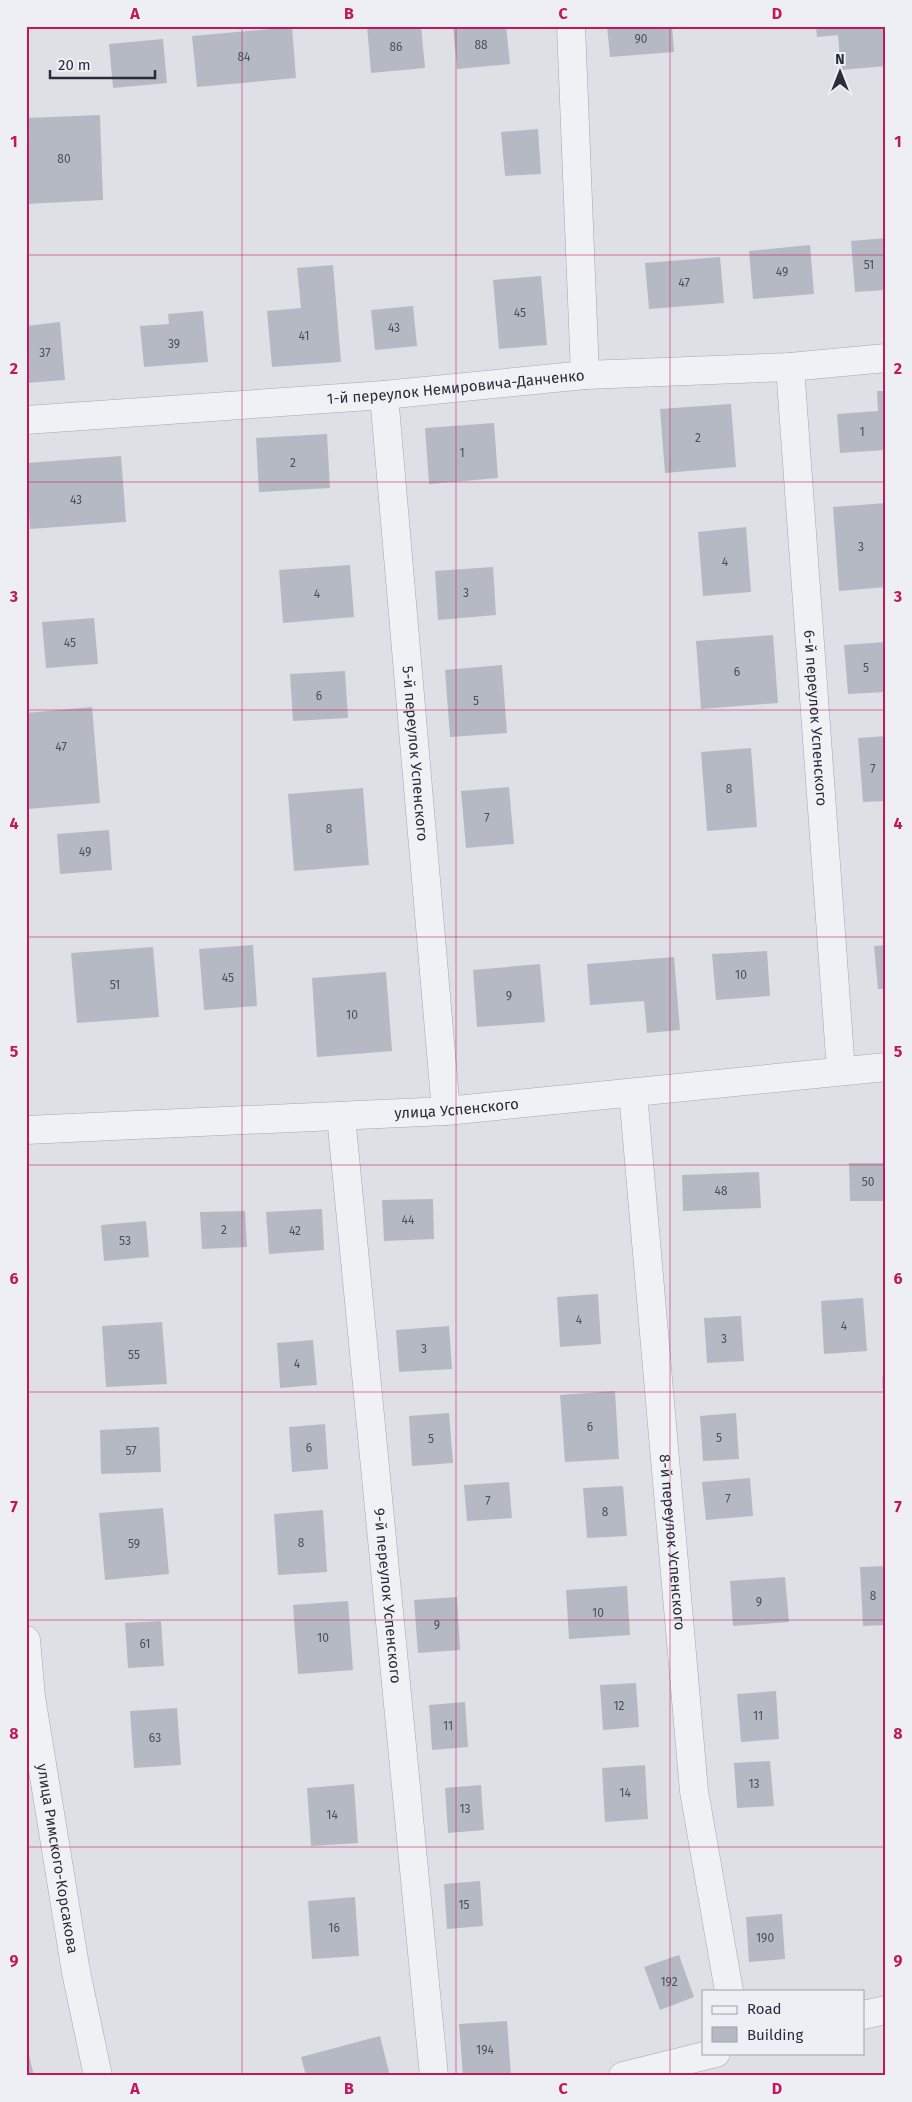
<svg xmlns="http://www.w3.org/2000/svg" width="912" height="2102" font-family="'Fira Sans',sans-serif">
	<style>
		.building { fill: #b5b9c3 }
		.lines { fill: none; stroke-linecap: round; stroke-linejoin: round }
		.street-casing { stroke: #a4a7b0; stroke-width: 29 }
		.street { stroke: #f0f1f5; stroke-width: 28 }
		.grid { fill: none; stroke: #c2185b; stroke-width: 1; stroke-opacity: 0.55 }
		.labels { text-anchor: middle; dominant-baseline: central; stroke-width: 4.5; stroke-linejoin: round; paint-order: stroke }
		.number-label { font-size: 12px; fill: #4b505e }
		.street-label { font-size: 15px; fill: #282d3c; stroke: #edeff4 }
		.neatline { fill: none; stroke: #c2185b; stroke-width: 2 }
		.grid-label { font-size: 16px; text-anchor: middle; font-weight: bold; fill: #c2185b }
	</style>
	<rect width="100%" height="100%" fill="#dee0e6"/>
	<g class="building">
		<path d="M367,26H421L425,68L371,73Z"/>
		<path d="M453,26H506L510,64L457,69Z"/>
		<path d="M607,26H672L674,52L610,57Z"/>
		<path d="M816,26H884L886,66L841,70L838,35L817,37Z"/>
		<path d="M292,27L296,78L197,87L192,36Z"/>
		<path d="M163,39L167,83L113,88L109,44Z"/>
		<path d="M100,115L103,200L26,204V118Z"/>
		<path d="M538,129L541,174L505,176L501,132Z"/>
		<path d="M886,238V290L855,292L851,241Z"/>
		<path d="M810,245L814,294L753,299L749,251Z"/>
		<path d="M720,257L724,303L649,309L645,263Z"/>
		<path d="M333,265L341,362L272,367L267,311L301,308L297,268Z"/>
		<path d="M541,276L547,345L499,349L493,280Z"/>
		<path d="M413,306L417,346L375,350L371,310Z"/>
		<path d="M203,311L208,362L144,367L140,326L169,324L168,314Z"/>
		<path d="M60,322L65,380L26,383V326Z"/>
		<path d="M877,391H886V450L840,453L837,414L878,411Z"/>
		<path d="M731,404L736,467L665,473L660,409Z"/>
		<path d="M494,423L498,478L429,484L425,428Z"/>
		<path d="M327,434L330,488L259,492L256,438Z"/>
		<path d="M121,456L126,522L30,529L26,463Z"/>
		<path d="M886,503V587L839,591L833,507Z"/>
		<path d="M746,527L751,592L703,596L698,532Z"/>
		<path d="M350,565L354,617L283,623L279,570Z"/>
		<path d="M493,567L496,615L438,620L435,571Z"/>
		<path d="M94,618L98,664L46,668L42,622Z"/>
		<path d="M773,635L778,703L701,709L696,641Z"/>
		<path d="M886,642V692L848,694L844,645Z"/>
		<path d="M502,665L507,733L450,737L445,670Z"/>
		<path d="M345,671L348,718L293,721L290,674Z"/>
		<path d="M92,707L100,803L28,809L26,780V713Z"/>
		<path d="M886,736V801L863,802L858,738Z"/>
		<path d="M751,748L757,827L707,831L701,752Z"/>
		<path d="M509,787L514,844L466,848L461,791Z"/>
		<path d="M363,788L369,865L294,871L288,794Z"/>
		<path d="M109,830L112,870L60,874L57,834Z"/>
		<path d="M253,945L257,1006L204,1010L199,949Z"/>
		<path d="M886,945V989H878L874,946Z"/>
		<path d="M153,947L159,1017L77,1023L71,953Z"/>
		<path d="M767,951L770,996L716,1000L712,954Z"/>
		<path d="M674,957L680,1030L647,1033L644,1001L590,1005L587,964Z"/>
		<path d="M540,964L545,1022L477,1027L473,970Z"/>
		<path d="M386,972L392,1051L317,1057L312,978Z"/>
		<path d="M849,1163H886V1201H850Z"/>
		<path d="M759,1172L761,1208L683,1211L682,1175Z"/>
		<path d="M433,1199L434,1239L384,1241L382,1200Z"/>
		<path d="M322,1209L324,1250L269,1254L266,1212Z"/>
		<path d="M245,1211L247,1247L202,1249L200,1212Z"/>
		<path d="M146,1221L149,1257L104,1261L101,1225Z"/>
		<path d="M598,1294L601,1344L560,1347L557,1297Z"/>
		<path d="M863,1298L867,1351L824,1354L821,1301Z"/>
		<path d="M741,1316L744,1361L707,1363L704,1318Z"/>
		<path d="M162,1322L167,1384L106,1387L102,1326Z"/>
		<path d="M449,1326L452,1369L399,1372L396,1330Z"/>
		<path d="M313,1340L317,1385L280,1388L277,1343Z"/>
		<path d="M886,1376V1411H884L882,1377Z"/>
		<path d="M615,1391L619,1459L565,1462L560,1395Z"/>
		<path d="M449,1413L453,1463L412,1466L409,1416Z"/>
		<path d="M736,1413L739,1459L703,1461L700,1416Z"/>
		<path d="M325,1424L328,1469L292,1472L289,1427Z"/>
		<path d="M159,1427L161,1472L101,1474L100,1430Z"/>
		<path d="M750,1478L753,1516L706,1520L702,1482Z"/>
		<path d="M509,1482L512,1518L467,1521L464,1485Z"/>
		<path d="M623,1486L627,1536L587,1538L583,1488Z"/>
		<path d="M163,1508L169,1574L105,1580L99,1513Z"/>
		<path d="M323,1510L327,1572L278,1575L274,1514Z"/>
		<path d="M886,1566V1625L863,1626L860,1567Z"/>
		<path d="M785,1577L789,1622L733,1626L730,1581Z"/>
		<path d="M627,1586L630,1635L569,1639L566,1590Z"/>
		<path d="M457,1597L460,1650L418,1653L414,1600Z"/>
		<path d="M348,1601L353,1670L298,1674L293,1605Z"/>
		<path d="M161,1621L164,1666L128,1668L125,1623Z"/>
		<path d="M883,1652H886V1676H884Z"/>
		<path d="M636,1683L639,1727L603,1730L600,1685Z"/>
		<path d="M776,1691L779,1739L741,1742L737,1694Z"/>
		<path d="M465,1702L468,1747L432,1750L429,1705Z"/>
		<path d="M177,1708L181,1765L134,1768L130,1711Z"/>
		<path d="M770,1761L774,1806L737,1808L734,1763Z"/>
		<path d="M645,1765L648,1819L605,1822L602,1768Z"/>
		<path d="M354,1784L358,1843L311,1846L307,1788Z"/>
		<path d="M481,1785L484,1830L448,1833L445,1788Z"/>
		<path d="M480,1881L483,1926L447,1929L444,1884Z"/>
		<path d="M355,1897L359,1956L312,1959L308,1901Z"/>
		<path d="M782,1914L785,1959L749,1962L746,1917Z"/>
		<path d="M679,1955L694,1997L660,2010L644,1967Z"/>
		<path d="M507,2021L511,2076H463L459,2024Z"/>
		<path d="M380,2036L390,2076H306L301,2057Z"/>
		<path d="M27,2047L34,2076H26Z"/>
	</g>
	<g class="lines">
		<defs>
			<g id="street">
				<path d="M571,26L585,375"/>
				<path id="s1" d="M790,367L841,1071"/>
				<path id="s2" d="M384,395L446,1111"/>
				<path id="s3" d="M26,420L384,395L585,375L790,367L886,358"/>
				<path id="s4" d="M633,1093L694,1791L729,1991"/>
				<path id="s5" d="M341,1116L434,2076"/>
				<path id="s6" d="M26,1130L446,1111L886,1067"/>
				<path id="s7" d="M26,1640L31,1697L76,1972L98,2076"/>
				<path d="M863,2015L886,2010"/>
				<path d="M623,2076L716,2053"/>
			</g>
		</defs>
		<use href="#street" class="street-casing"/>
		<use href="#street" class="street"/>
	</g>
	<path class="grid" d="M242,26V2076M456,26V2076M670,26V2076M26,255H886M26,482H886M26,710H886M26,937H886M26,1165H886M26,1392H886M26,1620H886M26,1847H886"/>
	<g class="labels">
		<g class="number-label">
			<text x="641" y="39">90</text>
			<text x="481" y="45">88</text>
			<text x="396" y="47">86</text>
			<text x="244" y="57">84</text>
			<text x="64" y="159">80</text>
			<text x="869" y="265">51</text>
			<text x="782" y="272">49</text>
			<text x="684" y="283">47</text>
			<text x="520" y="313">45</text>
			<text x="394" y="328">43</text>
			<text x="304" y="336">41</text>
			<text x="174" y="344">39</text>
			<text x="45" y="353">37</text>
			<text x="862" y="432">1</text>
			<text x="698" y="438">2</text>
			<text x="462" y="453">1</text>
			<text x="293" y="463">2</text>
			<text x="76" y="500">43</text>
			<text x="861" y="547">3</text>
			<text x="725" y="562">4</text>
			<text x="466" y="593">3</text>
			<text x="317" y="594">4</text>
			<text x="70" y="643">45</text>
			<text x="866" y="668">5</text>
			<text x="737" y="672">6</text>
			<text x="319" y="696">6</text>
			<text x="476" y="701">5</text>
			<text x="61" y="747">47</text>
			<text x="873" y="769">7</text>
			<text x="729" y="789">8</text>
			<text x="487" y="818">7</text>
			<text x="329" y="829">8</text>
			<text x="85" y="852">49</text>
			<text x="741" y="975">10</text>
			<text x="228" y="978">45</text>
			<text x="115" y="985">51</text>
			<text x="509" y="996">9</text>
			<text x="352" y="1015">10</text>
			<text x="868" y="1182">50</text>
			<text x="721" y="1191">48</text>
			<text x="408" y="1220">44</text>
			<text x="224" y="1230">2</text>
			<text x="295" y="1231">42</text>
			<text x="125" y="1241">53</text>
			<text x="579" y="1320">4</text>
			<text x="844" y="1326">4</text>
			<text x="724" y="1339">3</text>
			<text x="424" y="1349">3</text>
			<text x="134" y="1355">55</text>
			<text x="297" y="1364">4</text>
			<text x="590" y="1427">6</text>
			<text x="719" y="1438">5</text>
			<text x="431" y="1439">5</text>
			<text x="309" y="1448">6</text>
			<text x="131" y="1451">57</text>
			<text x="728" y="1499">7</text>
			<text x="488" y="1501">7</text>
			<text x="605" y="1512">8</text>
			<text x="301" y="1543">8</text>
			<text x="134" y="1544">59</text>
			<text x="873" y="1596">8</text>
			<text x="759" y="1602">9</text>
			<text x="598" y="1613">10</text>
			<text x="437" y="1625">9</text>
			<text x="323" y="1638">10</text>
			<text x="145" y="1644">61</text>
			<text x="619" y="1706">12</text>
			<text x="758" y="1716">11</text>
			<text x="448" y="1726">11</text>
			<text x="155" y="1738">63</text>
			<text x="754" y="1784">13</text>
			<text x="625" y="1793">14</text>
			<text x="465" y="1809">13</text>
			<text x="332" y="1815">14</text>
			<text x="464" y="1905">15</text>
			<text x="334" y="1928">16</text>
			<text x="765" y="1938">190</text>
			<text x="669" y="1982">192</text>
			<text x="485" y="2050">194</text>
		</g>
		<g class="street-label">
			<text stroke="none"><textPath href="#s3" startOffset="431">1-й переулок Немировича-Данченко</textPath></text>
			<text stroke="none"><textPath href="#s1" startOffset="352">6-й переулок Успенского</textPath></text>
			<text stroke="none"><textPath href="#s2" startOffset="360">5-й переулок Успенского</textPath></text>
			<text stroke="none"><textPath href="#s6" startOffset="431">улица Успенского</textPath></text>
			<text stroke="none"><textPath href="#s4" startOffset="451">8-й переулок Успенского</textPath></text>
			<text stroke="none"><textPath href="#s5" startOffset="482">9-й переулок Успенского</textPath></text>
			<text stroke="none"><textPath href="#s7" startOffset="221">улица Римского-Корсакова</textPath></text>
		</g>
	</g>
	<rect width="912" height="2102" fill="none" stroke="#edeff4" stroke-width="55"/>
	<rect x="702" y="1990" width="162" height="65" fill="#edeff4" stroke="#9ea1aa"/>
	<rect x="712" y="2006" width="25" height="8" fill="#f0f1f5" stroke="#9ea1aa"/>
	<text x="747" y="2014" font-size="15" fill="#282d3c">Road</text>
	<rect x="712" y="2027" width="25" height="15" fill="#b5b9c3" stroke="#9ea1aa"/>
	<text x="747" y="2040" font-size="15" fill="#282d3c">Building</text>
	<g transform="translate(840 72)" stroke="#edeff4" stroke-width="4" paint-order="stroke">
	<path d="M0-4L9 19L0 12L-9 19Z" fill="#282d3c"/>
	<text y="-8" font-size="14" font-weight="bold" text-anchor="middle" fill="#282d3c">N</text>
	</g>
	<path d="M50 70v8h105v-8" fill="none" stroke="#282d3c" stroke-width="2.5"/>
	<text x="58" y="70" font-size="15" fill="#282d3c" stroke="#edeff4" stroke-width="4" paint-order="stroke">20 m</text>
	<rect x="28" y="28" width="856" height="2046" class="neatline"/>
	<g class="grid-label">
		<text x="135" y="19">A</text>
		<text x="349" y="19">B</text>
		<text x="563" y="19">C</text>
		<text x="777" y="19">D</text>
		<text x="14" y="147">1</text>
		<text x="898" y="147">1</text>
		<text x="14" y="374">2</text>
		<text x="898" y="374">2</text>
		<text x="14" y="602">3</text>
		<text x="898" y="602">3</text>
		<text x="14" y="829">4</text>
		<text x="898" y="829">4</text>
		<text x="14" y="1057">5</text>
		<text x="898" y="1057">5</text>
		<text x="14" y="1284">6</text>
		<text x="898" y="1284">6</text>
		<text x="14" y="1512">7</text>
		<text x="898" y="1512">7</text>
		<text x="14" y="1739">8</text>
		<text x="898" y="1739">8</text>
		<text x="14" y="1966">9</text>
		<text x="898" y="1966">9</text>
		<text x="135" y="2094">A</text>
		<text x="349" y="2094">B</text>
		<text x="563" y="2094">C</text>
		<text x="777" y="2094">D</text>
	</g>
</svg>
